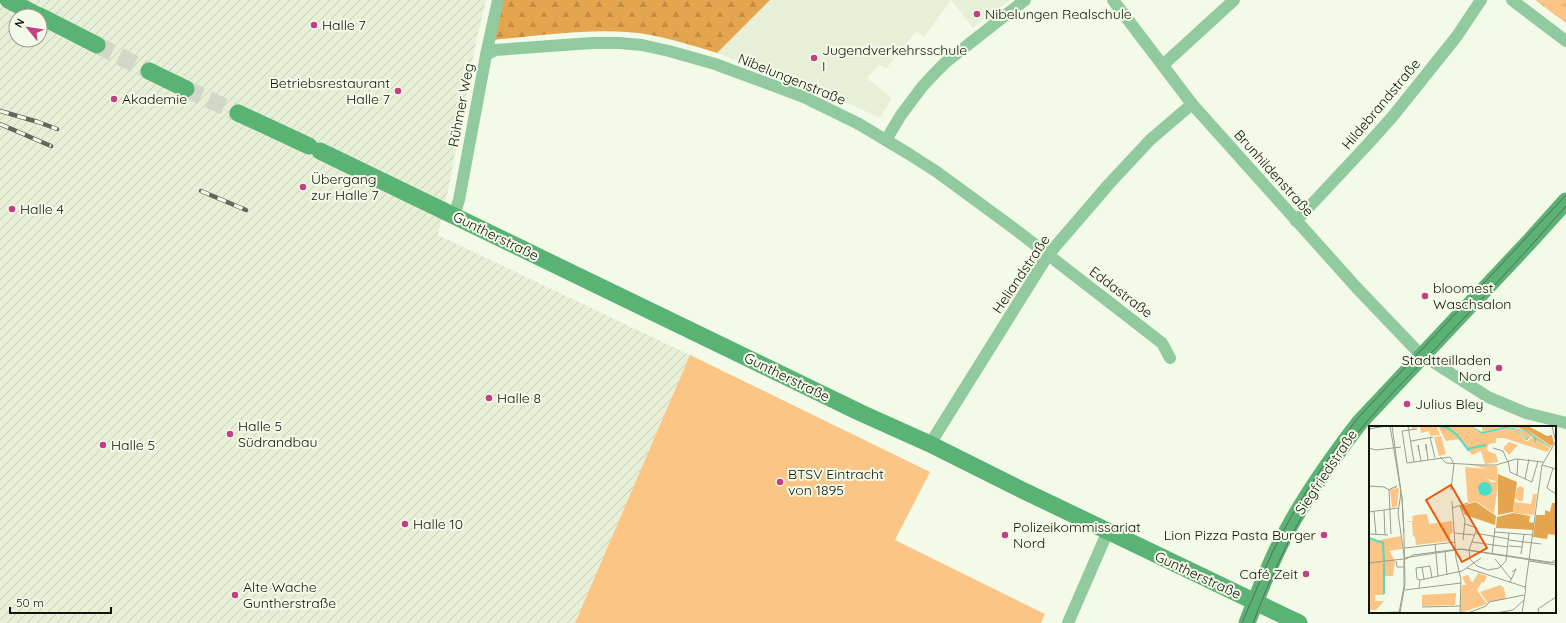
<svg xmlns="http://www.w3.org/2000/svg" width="1566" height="623" font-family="Quicksand,sans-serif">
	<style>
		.built { fill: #e7f0d7 }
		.industrial { fill: url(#industrial-furrows); fill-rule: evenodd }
		.forest { fill: url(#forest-firs) }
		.park { fill: url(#park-tufts) }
		.pitch { fill: #fac585 }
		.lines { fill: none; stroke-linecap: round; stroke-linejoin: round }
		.secondary-tunnel { stroke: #d1d8c7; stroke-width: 17; stroke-dasharray: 17 8; stroke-linecap: butt }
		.street { stroke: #92ca9f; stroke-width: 12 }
		.secondary { stroke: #59b374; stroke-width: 17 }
		.tram { stroke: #62665b; stroke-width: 1 }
		.rail-casing { stroke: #62665b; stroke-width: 4.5 }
		.rail { stroke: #f3fbe8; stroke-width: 3; stroke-dasharray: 9; stroke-linecap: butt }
		.poi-dot { fill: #c23f86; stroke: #f3fbe8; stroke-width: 1.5 }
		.labels { text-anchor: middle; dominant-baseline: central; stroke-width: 4; stroke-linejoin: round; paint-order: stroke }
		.poi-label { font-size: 14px; fill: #11130d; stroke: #f3fbe8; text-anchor: start }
		.street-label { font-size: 14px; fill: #11130d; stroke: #f3fbe8 }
		.inset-river { fill: none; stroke: #4edcc2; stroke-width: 2 }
		.inset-road { fill: none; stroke: #999e90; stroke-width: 1 }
		.view { fill: #e8590c; fill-opacity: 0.15; stroke: #e8590c; stroke-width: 2 }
		.inset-edge { fill: none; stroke: #11130d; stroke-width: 2 }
	</style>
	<defs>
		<pattern id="industrial-furrows" width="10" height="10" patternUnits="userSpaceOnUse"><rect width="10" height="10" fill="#e7f0d7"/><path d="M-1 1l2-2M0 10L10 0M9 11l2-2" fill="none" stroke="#c5cdb7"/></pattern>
		<pattern id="forest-firs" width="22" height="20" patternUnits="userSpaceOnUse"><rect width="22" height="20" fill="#e5a44e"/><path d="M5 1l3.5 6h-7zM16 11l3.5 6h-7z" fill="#c38c43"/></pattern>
		<pattern id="park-tufts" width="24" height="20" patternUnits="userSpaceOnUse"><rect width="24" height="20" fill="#fac585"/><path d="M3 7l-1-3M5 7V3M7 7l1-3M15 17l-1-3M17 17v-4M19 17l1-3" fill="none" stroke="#d5a872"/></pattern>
	</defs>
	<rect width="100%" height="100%" fill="#f3fbe8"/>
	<path class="built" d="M770,0H1010L973,28L951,0L924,37L916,31L886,69L879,64L867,78L892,98L880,118L824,92L717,53Z"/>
	<path class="industrial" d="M0,0H486L476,42L449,186L438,235L690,355L575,623H0ZM16,16H40V40H16Z"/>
	<path class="forest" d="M503,0H770L717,53C688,44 657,34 627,32C583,29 537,36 493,40Z"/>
	<path class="park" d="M1535,0H1566V23Z"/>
	<path class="pitch" d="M690,355L930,472L895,540L1045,614L1041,623H575Z"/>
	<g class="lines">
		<g class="secondary-tunnel">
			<path d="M97,45L149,71"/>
			<path d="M186,89L238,113"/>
		</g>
		<g class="street">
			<path d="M1113,0L1192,104L1356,287L1419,353L1488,397L1526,413L1566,423"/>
			<path d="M1512,0L1566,41"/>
			<path d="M486,55L495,50L592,43H619L642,45L669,51L715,64L804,97L859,124L909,154L937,172L1016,230L1162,343L1170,358"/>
			<path d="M1163,65L1234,0"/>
			<path d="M886,140L901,115L922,87L933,75L946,62L1025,0"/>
			<path d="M454,215L459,200L486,55L498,0"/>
			<path d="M1296,221L1368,144L1393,116L1457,36L1481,0"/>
			<path d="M930,444L1048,255L1109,184L1150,140L1192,104"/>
			<path d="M1068,623L1108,531"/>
		</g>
		<g class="secondary">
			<path d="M8,0L39,16"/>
			<path d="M40,16L97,45"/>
			<path d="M149,71L186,89"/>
			<path d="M238,113L309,146"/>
			<path d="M320,151L861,413L930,444L1018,488L1299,623"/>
			<path d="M1247,623C1259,592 1271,560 1287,531C1308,492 1333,457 1360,422L1530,241L1566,201"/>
		</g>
		<g class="tram">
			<path d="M1242,623C1252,600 1262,576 1272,553C1295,505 1326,461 1357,419L1566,195"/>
			<path d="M1253,623C1276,563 1304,505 1343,452C1369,416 1402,383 1433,351C1478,303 1523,256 1566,206"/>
		</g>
		<defs>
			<g id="rail">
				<path d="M0,111L38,122L57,129"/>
				<path d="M0,124L51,146"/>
				<path d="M201,191L246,210"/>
			</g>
		</defs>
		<use href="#rail" class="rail-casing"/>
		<use href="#rail" class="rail"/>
	</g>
	<g class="poi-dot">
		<circle cx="977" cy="14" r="4"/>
		<circle cx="314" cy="25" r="4"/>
		<circle cx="814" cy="58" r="4"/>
		<circle cx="398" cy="91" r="4"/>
		<circle cx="114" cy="99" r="4"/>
		<circle cx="303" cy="187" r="4"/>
		<circle cx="12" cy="209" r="4"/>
		<circle cx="1425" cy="296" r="4"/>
		<circle cx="1499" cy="368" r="4"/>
		<circle cx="489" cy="398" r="4"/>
		<circle cx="1407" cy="404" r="4"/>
		<circle cx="230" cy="434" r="4"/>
		<circle cx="103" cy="445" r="4"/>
		<circle cx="780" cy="482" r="4"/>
		<circle cx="405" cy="524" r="4"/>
		<circle cx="1005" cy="535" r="4"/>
		<circle cx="1324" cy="535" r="4"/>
		<circle cx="1306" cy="574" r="4"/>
		<circle cx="235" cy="595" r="4"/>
	</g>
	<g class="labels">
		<g class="poi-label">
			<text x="985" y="14">Nibelungen Realschule</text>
			<text x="322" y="25">Halle 7</text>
			<text x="822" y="50">Jugendverkehrsschule<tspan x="822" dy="16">I</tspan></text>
			<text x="390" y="83" text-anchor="end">Betriebsrestaurant<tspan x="390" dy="16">Halle 7</tspan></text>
			<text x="122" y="99">Akademie</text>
			<text x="311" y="179">Übergang<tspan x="311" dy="16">zur Halle 7</tspan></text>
			<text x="20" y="209">Halle 4</text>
			<text x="1433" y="288">bloomest<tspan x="1433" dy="16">Waschsalon</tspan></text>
			<text x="1491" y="360" text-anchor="end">Stadtteilladen<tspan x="1491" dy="16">Nord</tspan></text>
			<text x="497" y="398">Halle 8</text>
			<text x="1415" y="404">Julius Bley</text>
			<text x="238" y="426">Halle 5<tspan x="238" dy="16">Südrandbau</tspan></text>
			<text x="111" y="445">Halle 5</text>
			<text x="788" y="474">BTSV Eintracht<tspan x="788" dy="16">von 1895</tspan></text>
			<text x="413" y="524">Halle 10</text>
			<text x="1013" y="527">Polizeikommissariat<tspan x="1013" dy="16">Nord</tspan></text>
			<text x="1316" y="535" text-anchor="end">Lion Pizza Pasta Burger</text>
			<text x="1298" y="574" text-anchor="end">Café Zeit</text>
			<text x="243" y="587">Alte Wache<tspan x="243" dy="16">Guntherstraße</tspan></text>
		</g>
		<g class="street-label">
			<text transform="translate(792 79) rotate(22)">Nibelungenstraße</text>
			<text transform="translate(1381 104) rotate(-50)">Hildebrandstraße</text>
			<text transform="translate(461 105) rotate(-79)">Rühmer Weg</text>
			<text transform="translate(1274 173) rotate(48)">Brunhildenstraße</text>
			<text transform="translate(496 236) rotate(26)">Guntherstraße</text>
			<text transform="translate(1021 274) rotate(-56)">Heliandstraße</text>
			<text transform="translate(1121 292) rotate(37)">Eddastraße</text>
			<text transform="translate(787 377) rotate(26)">Guntherstraße</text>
			<text transform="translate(1326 472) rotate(-56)">Siegfriedstraße</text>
			<text transform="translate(1198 575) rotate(25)">Guntherstraße</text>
		</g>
	</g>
	<g transform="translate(1369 426)">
		<rect width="187" height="187" fill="#f3fbe8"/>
		<path d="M43,0L68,1L71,9L61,10L60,5L52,7L51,1L43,3ZM72,10L77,28L70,30L65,11ZM140,16L149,19L140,29L134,22ZM118,22L119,25L127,28L129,36L116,38L112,25ZM103,39L128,40L129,56L116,52L99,77L96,41L119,43ZM30,62L28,80L23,82L21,63ZM32,110L33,123L20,125L10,114ZM0,132H14L15,169H6V175H15L7,184H0ZM109,147L118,150L115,157L113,156L108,164L118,178L91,187L93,159H97L93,151L99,149L102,154H100L104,156ZM131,159L135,162L137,173L118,176L111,166ZM87,167L86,179L53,180V169Z" fill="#fac585"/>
		<path d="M132,0H159L178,10L183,9L185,17L183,20L149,1ZM129,48L148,56L144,85L166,90L143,86L129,89ZM107,76L127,90L126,99L96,89L91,80ZM183,77H187V109L179,108L178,113L164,111L167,89H176V84L181,86ZM144,87L166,91L161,90L160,96L165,97L164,104L127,102L128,91Z" fill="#e5a44e"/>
		<path d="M67,0H103L113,8L138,2L150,7L154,14L159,15L164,10L181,23L178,26L135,12H127V17L120,18L118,22L103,29L91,13L77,15L69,0ZM118,0L149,1L161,5L183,20L181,22L159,5L150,2H133L113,6V1ZM139,2L156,5L163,10L158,14L155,13L150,6Z" fill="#fac585"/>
		<path d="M115,51L123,56H129L125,88L109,76L99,77L98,57H107ZM115,57L122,59V67L118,70L109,66L110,60ZM0,112L17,119L26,135L24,150H15L14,132H0Z" fill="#fac585" fill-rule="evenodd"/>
		<path d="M151,60L155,62L154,75H150L146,72L148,62ZM164,68H168L165,89L144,86L145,76L162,78ZM58,88L60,98L83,95L84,107L81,108V115L47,119L46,111L44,110L43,96L36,95H44L43,90L47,89Z" fill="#fac585"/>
		<path d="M103,0L113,6L136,1L156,4L187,25L167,13V18L164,10L155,14L150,7L138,2L113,8ZM139,2L156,5L163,10L158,14L155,13L150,6ZM109 63a7 7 0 1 1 14 0a7 7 0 1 1-14 0Z" fill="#4edcc2" fill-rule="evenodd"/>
		<path class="inset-river" d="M70,0L79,2L88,9L100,25M98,23L117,19M0,112L14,117L15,135M15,137V168"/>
		<path class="inset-road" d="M21,0L33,72L35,111L36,158L31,187M23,0L32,66L29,87L35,129V160L30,187M39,0L45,36M183,0L187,17M0,3L17,0M48,3L33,5L38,37L81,31L85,38L82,64M61,11L66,32M42,15L64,11M0,22L7,24L32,21M124,22L134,25L138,34M57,24V18L59,34M50,25L49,19L52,35M71,31L77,37L111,39H127L147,33L174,36M139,34L141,46L163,56L169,35M173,39L187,43M184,42L178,62L187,68M148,49L149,33M156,53L160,33M0,60L15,61L20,64L22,108M19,64L28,60L26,62M33,71L35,106M83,75L87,132L92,154L91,187M91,80L96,94L94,114M83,82L99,77M15,84L16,109M0,86L29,82M5,86L7,109M96,98L108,102L100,124L101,133L108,140L119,144L130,142L137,135L140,107M126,106L164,109M85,107L105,109M106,107L140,113M0,108L19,109M140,114L172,118M103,116L139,121M66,118L69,150M140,120L153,121M36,122L86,116M76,125L78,149M123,128L126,102M152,128L155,108M35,132L93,123L187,137M126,133L142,153M35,134L44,129L90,123L182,137L187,133M27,135L28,141H35M160,135L187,139M0,137L34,133M53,141L55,153M98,142L156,161M51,154L48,153L47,142L61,140L63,152M141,156L147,143L143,146M50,162L51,154L93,145L112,132M156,163L173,39L187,15M36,164L92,157M53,181L92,180M0,187L30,186M99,187L117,180L120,176L155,169M127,187L144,184L155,174M153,187L157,162M170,187L169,183L187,171"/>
		<path class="view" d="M82,59L118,122L93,136L57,74Z"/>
		<rect width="187" height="187" class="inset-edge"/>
	</g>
	<g transform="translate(28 28) rotate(300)"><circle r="19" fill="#f3fbe8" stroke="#999e90"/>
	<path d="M0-3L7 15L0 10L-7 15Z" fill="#c23f86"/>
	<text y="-6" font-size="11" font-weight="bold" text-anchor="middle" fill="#11130d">N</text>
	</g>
	<path d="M10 607v6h101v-6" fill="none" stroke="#11130d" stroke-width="2"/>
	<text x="16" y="607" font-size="12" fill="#11130d" stroke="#f3fbe8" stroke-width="3" paint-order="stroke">50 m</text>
</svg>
